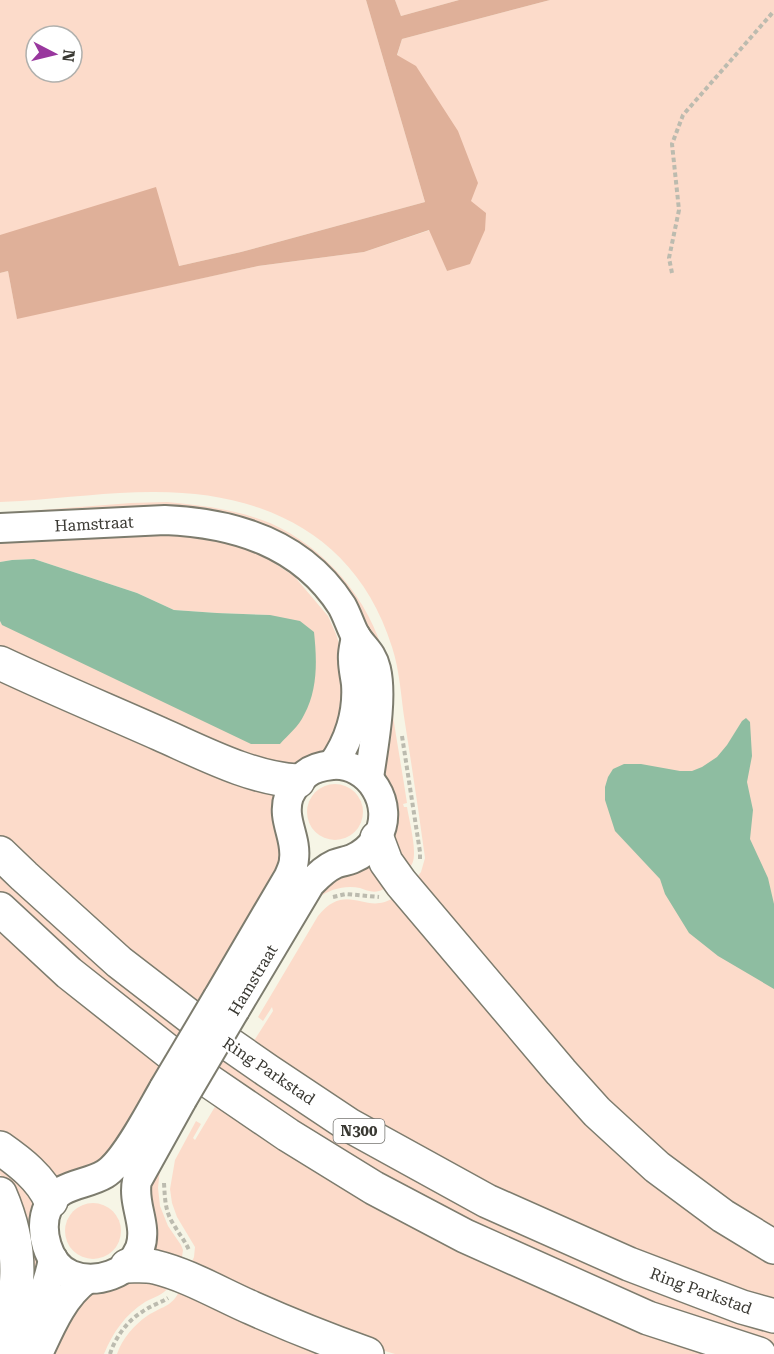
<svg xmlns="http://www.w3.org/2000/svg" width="774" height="1354" font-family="'Roboto Serif',serif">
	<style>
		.green { fill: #fcdbca; fill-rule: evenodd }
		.forest { fill: #dfb099 }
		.water { fill: #8ebda1 }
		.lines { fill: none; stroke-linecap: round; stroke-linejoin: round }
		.secondary-casing { stroke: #7d7c6e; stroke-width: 32 }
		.highway-casing { stroke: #7d7c6e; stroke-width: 36 }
		.path { stroke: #bcbbaf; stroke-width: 4; stroke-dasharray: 4.5 3; stroke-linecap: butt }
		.secondary { stroke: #fff; stroke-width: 28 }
		.highway { stroke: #fff; stroke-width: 33 }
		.secondary-bridge-casing { stroke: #7d7c6e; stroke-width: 32; stroke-linecap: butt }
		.secondary-bridge { stroke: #fff; stroke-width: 28 }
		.labels { text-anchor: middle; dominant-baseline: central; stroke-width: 4.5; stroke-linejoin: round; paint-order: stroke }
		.shield { fill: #fff; stroke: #757470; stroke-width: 1.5 }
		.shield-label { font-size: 15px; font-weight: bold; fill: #3a3933 }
		.street-label { font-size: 16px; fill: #3a3933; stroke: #fff }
	</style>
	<rect width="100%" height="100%" fill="#f6f5e6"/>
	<g class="green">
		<path d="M0,0H366L425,202L241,252L179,266L0,235ZM36,36H72V72H36Z"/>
		<path d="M395,0H459L401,16Z"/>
		<path d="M550,0H774V1237L601,1104L417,877L421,872L425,858C419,813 412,768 405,723C401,698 400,671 392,647C357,535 264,491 152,492C109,492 65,498 21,501L0,502V273L8,271L17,318L258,266L364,252L430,230L447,271L471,201L397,56L402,39Z"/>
		<path d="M167,502C202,505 238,510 270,523C326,548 369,599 385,658C389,673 389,689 391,703C396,737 402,770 407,803L403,804L404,807H407C409,820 418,853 412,864C410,868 405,871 402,874L397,867L383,778L374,638L358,605L343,583L332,571L278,532L259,523L226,513L205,510L150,507L15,517V512L131,503Z"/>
		<path d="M162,534L197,535L235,543L265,557L294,576L328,616L336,634L343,656L349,697L330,748L298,766L275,770L0,653V621L2,625L270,615L217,613L174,610L137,593L34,559L12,560L0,562V540Z"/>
		<path d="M0,670L278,791L282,863L195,1008L0,838Z"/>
		<circle cx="335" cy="812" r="28"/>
		<path d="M371,860L391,883C387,886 384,890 379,891C372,893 366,890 360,888C345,885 330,889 318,898L314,892Z"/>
		<path d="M0,871L239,1068L774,1328V1346L689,1320L443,1212L253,1098L0,898Z"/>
		<path d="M393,898L461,966L774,1255V1303L745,1294L490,1192L250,1047L273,1011L272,1007L263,1021L258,1017L318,916C347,880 365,916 393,898Z"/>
		<path d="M0,928L162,1064L140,1100L141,1111L117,1152L58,1182L0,1137Z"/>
		<path d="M216,1105L720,1354H395L368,1346L188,1271L194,1257L195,1247L177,1217L172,1203L170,1189L175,1160L196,1121L201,1124L193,1138L195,1140Z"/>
		<path d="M0,1157L33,1194L40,1262L31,1300L7,1188L0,1174Z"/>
		<path d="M160,1169L158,1188L160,1206L168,1226L181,1245L183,1250L182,1257L179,1265L149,1252L146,1194Z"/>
		<circle cx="93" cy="1231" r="28"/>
		<path d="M140,1277L169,1287C163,1295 154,1297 145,1302C125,1315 113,1332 104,1354H48L61,1327L87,1296L112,1288Z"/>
		<path d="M182,1285L349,1354H117C122,1339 134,1325 147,1316C164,1305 174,1307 182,1285Z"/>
	</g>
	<path class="forest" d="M366,0H395L401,16L459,0H550L402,39L397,55L416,66L458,131L478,183L471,201L486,213L485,230L470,264L447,271L429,230L364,252L258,266L17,319L8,271L0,273V235L156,187L179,266L241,252L425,202Z"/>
	<g class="water">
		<path d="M34,559L137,593L174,610L217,613L270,615L300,621L314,632C317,660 318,689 304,715C299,726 288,735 280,744H251L2,625L0,621V562L12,560Z"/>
		<path d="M746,718L750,722L752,756L747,782L753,810L750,839L768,878L774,904V989L718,956L689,933L665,894L660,879L615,831L605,800V787L608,777L613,769L624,764H641L680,771H692L702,767L717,757L727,745L742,721Z"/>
	</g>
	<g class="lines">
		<defs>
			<g id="secondary">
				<path d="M0,528L165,520C235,523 302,543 342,606C347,615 350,625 355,635C363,648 372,652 376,669C383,699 373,748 369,778"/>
				<path d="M332,765C349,742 358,713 356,684C355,676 353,668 353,660C352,652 355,644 356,636"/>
				<path d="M218,997L289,876C291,871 294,865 294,859C297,837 281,819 289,796C293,787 299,780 306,774C313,768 323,766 332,765C369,762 396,805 377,838C371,847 362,855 352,859C347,861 340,862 335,864C324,869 318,876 310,884L235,1010"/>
				<path d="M164,1088C151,1110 125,1162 105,1174C85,1186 58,1183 48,1207C38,1229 47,1265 71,1275C96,1285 130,1274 140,1248C148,1225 132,1204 137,1181L182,1100"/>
				<path d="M18,1354C29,1322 47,1293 53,1259"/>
				<path d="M38,1354C50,1328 63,1296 87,1279"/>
			</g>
			<g id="highway">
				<path d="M0,663C53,688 106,710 160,734C201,752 252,779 298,781"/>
				<path d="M377,838L386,862L401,883L561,1072L597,1112L657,1167L723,1216L774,1247"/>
				<path d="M0,853L24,876L119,962L193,1019L268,1071L349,1125L487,1201L629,1264L742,1307L774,1316"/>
				<path d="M0,909L69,973L184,1064L288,1135L374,1188L465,1236L648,1318L759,1354"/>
				<path d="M0,1148C20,1162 41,1178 51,1201"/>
				<path d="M0,1194C26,1254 18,1294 3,1354"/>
				<path d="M127,1266C136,1266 145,1265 155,1267C188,1275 220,1294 252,1308C290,1325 328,1340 367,1354"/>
			</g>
		</defs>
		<use href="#secondary" class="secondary-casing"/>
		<use href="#highway" class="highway-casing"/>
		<g class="path">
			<path d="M672,273L669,258L679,210L672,144L683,115L774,11"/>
			<path d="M402,736L420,852V862"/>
			<path d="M333,897L346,894L379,897"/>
			<path d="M164,1183C165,1199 165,1212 174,1225C179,1234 185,1241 189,1250"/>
			<path d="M110,1354C115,1338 127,1321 142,1312C150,1306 160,1303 168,1298"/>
		</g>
		<use href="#secondary" class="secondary"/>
		<use href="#highway" class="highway"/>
		<defs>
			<g id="secondary-bridge">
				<path d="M164,1088L218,997"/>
				<path d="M182,1100L235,1010"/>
			</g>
		</defs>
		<use href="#secondary-bridge" class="secondary-bridge-casing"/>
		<use href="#secondary-bridge" class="secondary-bridge"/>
	</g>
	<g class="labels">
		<rect class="shield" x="333.5" y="1119" width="51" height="24" rx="4.5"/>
		<g class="shield-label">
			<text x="359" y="1131">N300</text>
		</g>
		<g class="street-label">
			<text transform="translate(94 524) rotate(-3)">Hamstraat</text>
			<text transform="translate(253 980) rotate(-59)">Hamstraat</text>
			<text transform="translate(269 1071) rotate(34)">Ring Parkstad</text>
			<text transform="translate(701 1291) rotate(20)">Ring Parkstad</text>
		</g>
	</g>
	<g transform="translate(54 54) rotate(97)"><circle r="28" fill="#ffffff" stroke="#b0b0ad" stroke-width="1.5"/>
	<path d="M0-4.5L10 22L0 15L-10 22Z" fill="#99379e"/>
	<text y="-9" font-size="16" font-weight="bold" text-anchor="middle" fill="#3a3933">N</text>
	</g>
</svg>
